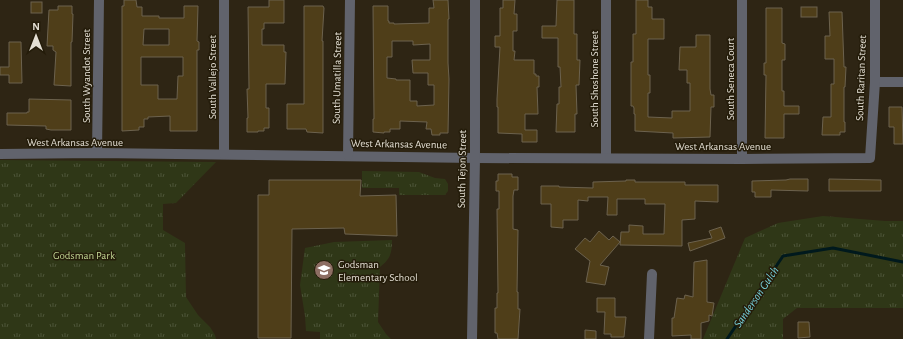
<svg xmlns="http://www.w3.org/2000/svg" width="903" height="339" font-family="'Alegreya Sans',sans-serif">
	<style>
		.park { fill: url(#park-tufts) }
		.lines { fill: none; stroke-linecap: round; stroke-linejoin: round }
		.stream { stroke: #00191d; stroke-width: 3 }
		.building { fill: #4f3e19; stroke: #6c624e; fill-rule: evenodd }
		.minor { stroke: #61636c; stroke-width: 10 }
		.labels { text-anchor: middle; dominant-baseline: central; stroke-width: 3; stroke-linejoin: round; paint-order: stroke }
		.street-label { font-size: 11px; fill: #e3ded3; stroke: #241c0a }
		.park-label { font-size: 11px; fill: #c0d392; stroke: #241c0a }
		.poi-label { font-size: 11px; fill: #e3ded3; stroke: #241c0a; text-anchor: start }
		.water-label { font-size: 12px; font-style: italic; fill: #76d0db; stroke: #241c0a }
	</style>
	<defs>
		<pattern id="park-tufts" width="24" height="20" patternUnits="userSpaceOnUse"><rect width="24" height="20" fill="#2f3717"/><path d="M3 7l-1-3M5 7V3M7 7l1-3M15 17l-1-3M17 17v-4M19 17l1-3" fill="none" stroke="#4d5438"/></pattern>
	</defs>
	<rect width="100%" height="100%" fill="#2e2514"/>
	<g class="park">
		<path d="M0,160L216,162L176,203L163,204V230L185,243L186,297L198,315L210,327L215,335L216,339H0Z"/>
		<path d="M362,171L419,172L435,178L445,179L448,184V191L445,195H399V188H362Z"/>
		<path d="M823,216L885,221H903V308H797L783,319V339H703L745,238L778,223Z"/>
		<path d="M392,240C392,254 390,259 380,267L378,322L386,334L391,339H320V332L306,331L305,316L300,285L305,248L334,242Z"/>
	</g>
	<g class="lines">
		<path class="stream" d="M727,339L783,256L833,248L903,262"/>
	</g>
	<g class="building">
		<path d="M124,0H136L137,7H142V16H159V18H184V6H198L197,41L199,42V50H197V131H170V116L148,117V119H144V127H139V130L122,131V6H124ZM144,29H169V45H143ZM141,57H183V76H178L177,99H158V85H141Z"/>
		<path d="M269,0H284V23H264V29H262V45H284V52H286L285,84H266V108H269V128H264V131H258V132H247V118H248L247,89H249L248,7H269Z"/>
		<path d="M433,0H448L449,19H448V63L449,79L448,133H440V135H432L431,129H426L427,122L400,121V129H390V132H384V133L373,132V119H374L373,6H388V21H389V23H394V24L429,23V8H434ZM392,41H413V45L430,44V60H412L413,73H428V85H434V105L417,106V101H410V80H396V79L387,78V57H392Z"/>
		<path d="M503,0H515L514,14H517V31H513V51H515L514,60H534V74H536V76H539V87H537L538,114H525V130H537V142H522V134L498,133V107H497V99L500,47H495V36H500V8H503Z"/>
		<path d="M557,0H574V34H577V60H580L579,85H576L577,114H575V132H556L557,104H559V87H561L560,67H558V38H542V26H556Z"/>
		<path d="M636,0H648V7H652V19H664V39H648V75H650V93H648V117L672,118V111H690V83H687V70H679L680,47H696V35H710V89L711,95H714V107H711L710,137L673,138V133L635,131V114H634V108L633,106H631V62H633V34H636Z"/>
		<rect x="31" y="2" width="11" height="11"/>
		<path d="M58,6H72V14H73L72,42H71V86L54,85L56,52L53,50V46H47L49,10H58Z"/>
		<path d="M304,6H323L324,8L322,41H323V133L307,132L306,129H287V104H304Z"/>
		<rect x="801" y="7" width="16" height="10"/>
		<path d="M766,8H782V43L785,44V60H782V91H784V106H799V114H784V138H765L766,75H764V63H766Z"/>
		<path d="M829,12H842L844,67H846L845,87H844V122H845V132H840V135H822L823,117H831V84H834V59H825V36H830Z"/>
		<path d="M9,42H21L22,83H9V75H0V67H9Z"/>
		<path d="M29,99L71,100V130H51L46,129V126L7,125V113H27V112H29Z"/>
		<path d="M889,107H902L903,144H894V127H889Z"/>
		<path d="M498,174H512V177H518V190H514L513,196V229L518,230L517,292H518V309H520L518,339H498L497,333H495V308H497V293H498L497,209H499V191H496V181H498Z"/>
		<path d="M790,179H808V191L771,190V197H755V192H752V181L786,180Z"/>
		<path d="M829,179L881,180V191H829Z"/>
		<path d="M269,180H361L360,196L396,195L397,236L345,234L344,228L292,229L291,338H258V195H269Z"/>
		<path d="M626,180H635V182H685V185H718V202L695,201V219L682,220V246L620,245L621,232H629V225L643,226V234H664L665,204H645V199H617V215H607L608,197H588V201L578,200V220H563V228L551,227V204H541V186H559V187L593,188V182L626,181Z"/>
		<path d="M721,227L725,238L690,251L688,243L712,238L709,231Z"/>
		<path d="M599,231L609,240L613,236L620,242L600,265L609,267L605,285L586,282L590,261L575,249L585,238L590,242Z"/>
		<path d="M707,260V302L714,303L712,316L709,315V321L701,323V339H691V335L672,336V318H674L677,298L684,299L685,295L693,297L694,262Z"/>
		<path d="M597,298H615V317H626L624,337H611V334H604L605,312H597Z"/>
		<path d="M798,322H809L810,337L798,338Z"/>
		<path d="M585,330L596,331V339H585Z"/>
	</g>
	<g class="lines">
		<g class="minor">
			<path d="M606,0V158"/>
			<path d="M875,82H903"/>
			<path d="M97,153L99,0"/>
			<path d="M0,154L97,153L475,158L742,159L870,158L875,82V0"/>
			<path d="M224,154V0"/>
			<path d="M348,155L350,0"/>
			<path d="M742,159V0"/>
			<path d="M472,339L475,158V0"/>
			<path d="M649,339L652,274"/>
		</g>
	</g>
	<defs>
		<symbol id="school-disc" viewBox="-11 -11 22 22"><circle r="9.5" fill="#8d6e63" stroke="#241c0a"/><path d="M0-5L7-2L0 1L-7-2ZM-4 1L0 2.5L4 1V4Q0 6-4 4Z" fill="#fff"/></symbol>
	</defs>
	<g fill-rule="evenodd">
		<use href="#school-disc" x="313" y="259" width="22" height="22"/>
	</g>
	<g class="labels">
		<g class="street-label">
			<text transform="translate(86 76) rotate(-90)">South Wyandot Street</text>
			<text transform="translate(212 77) rotate(-90)">South Vallejo Street</text>
			<text transform="translate(337 78) rotate(-89)">South Umatilla Street</text>
			<text transform="translate(861 78) rotate(-88)">South Raritan Street</text>
			<text transform="translate(594 79) rotate(-90)">South Shoshone Street</text>
			<text transform="translate(730 79) rotate(-90)">South Seneca Court</text>
			<text x="75" y="142">West Arkansas Avenue</text>
			<text transform="translate(399 144) rotate(1)">West Arkansas Avenue</text>
			<text x="723" y="146">West Arkansas Avenue</text>
			<text transform="translate(462 169) rotate(-89)">South Tejon Street</text>
		</g>
		<g class="park-label">
			<text x="84" y="255">Godsman Park</text>
		</g>
		<g class="poi-label">
			<text x="338" y="264">Godsman<tspan x="338" dy="13">Elementary School</tspan></text>
		</g>
		<g class="water-label">
			<text transform="translate(756 297) rotate(-56)">Sanderson Gulch</text>
		</g>
	</g>
	<g transform="translate(36 36)" stroke="#241c0a" stroke-width="3" paint-order="stroke">
	<path d="M0-3L7 15L0 10L-7 15Z" fill="#e3ded3"/>
	<text y="-6" font-size="11" font-weight="bold" text-anchor="middle" fill="#e3ded3">N</text>
	</g>
</svg>
